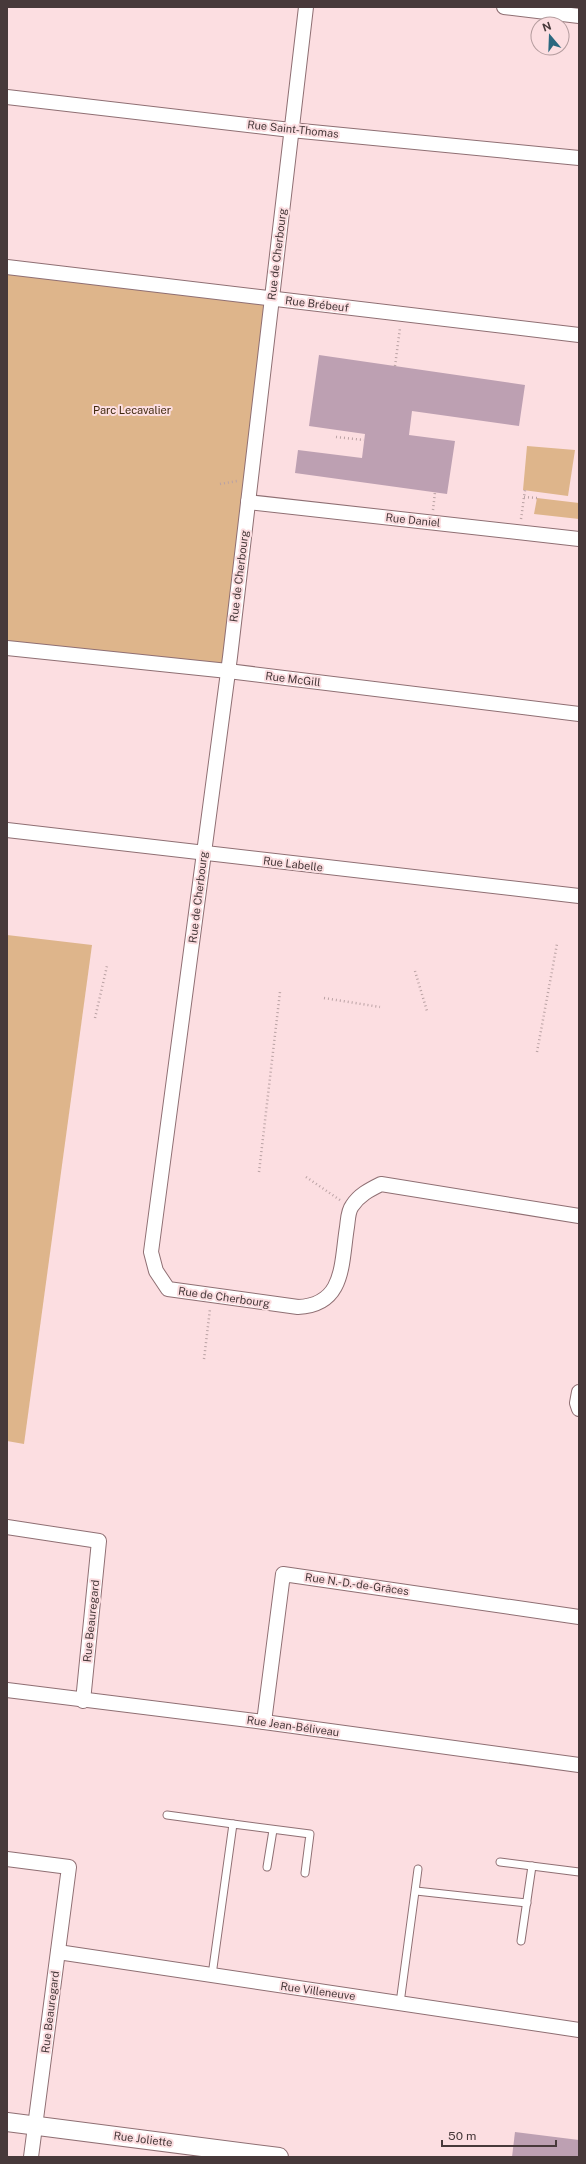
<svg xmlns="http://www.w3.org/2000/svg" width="586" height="2164" font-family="'Public Sans',sans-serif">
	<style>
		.green { fill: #deb58b }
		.building { fill: #bda0b2 }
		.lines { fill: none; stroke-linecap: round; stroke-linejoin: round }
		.service-casing { stroke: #8f6f73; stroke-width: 9 }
		.minor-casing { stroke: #8f6f73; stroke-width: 16 }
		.tertiary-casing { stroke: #8f6f73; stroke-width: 20 }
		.path { stroke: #baa2a4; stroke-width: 2.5; stroke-dasharray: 1 3; stroke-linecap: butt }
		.service { stroke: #fff; stroke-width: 7 }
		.minor { stroke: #fff; stroke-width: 14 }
		.tertiary { stroke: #fff; stroke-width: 18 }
		.labels { text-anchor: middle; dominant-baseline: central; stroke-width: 4; stroke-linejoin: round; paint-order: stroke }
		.street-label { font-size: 11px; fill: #47393a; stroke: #fcdee1 }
		.park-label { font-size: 11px; fill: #3f280d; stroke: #fcdee1 }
	</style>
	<rect width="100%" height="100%" fill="#fcdee1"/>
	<g class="green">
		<path d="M7,267L272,298L228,671L7,648Z"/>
		<path d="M527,446L575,450L568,496L523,490Z"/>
		<path d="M537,498L579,503V519L534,514Z"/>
		<path d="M7,935L92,945L24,1444L7,1441Z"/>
	</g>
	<g class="building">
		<path d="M319,355L525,385L519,426L412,411L409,435L455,441L447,494L295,473L298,450L362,458L365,434L309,426Z"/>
		<path d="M515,2132L579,2140V2157H512Z"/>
	</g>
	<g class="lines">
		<defs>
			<g id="service">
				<path d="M167,1815L233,1824"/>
				<path d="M500,1862L579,1872"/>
				<path d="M267,1867L273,1830"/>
				<path d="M416,1891L527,1903"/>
				<path d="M521,1941L532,1866"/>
				<path d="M212,1975L233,1824L310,1834L305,1873"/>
				<path d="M400,2003L418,1869"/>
			</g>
			<g id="minor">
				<path d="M306,7L230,657L151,1252L156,1271L168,1289L298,1307C345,1305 341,1264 347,1227C348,1220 348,1211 352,1206C359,1195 369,1190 381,1184L579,1216"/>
				<path d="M504,7L579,16"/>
				<path d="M7,97L291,130L579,158"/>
				<path d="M7,267L579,335"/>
				<path d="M248,502L579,539"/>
				<path d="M7,648L228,671L579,714"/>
				<path d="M7,830L579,896"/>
				<path d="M579,1392L577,1403L579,1409"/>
				<path d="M7,1527L99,1541L83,1701"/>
				<path d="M7,1690L264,1722L579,1765"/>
				<path d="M264,1722L283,1574L579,1617"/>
				<path d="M7,1859L69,1867L31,2157"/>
				<path d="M58,1952L579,2030"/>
			</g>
			<path id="tertiary" d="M7,2122L279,2157"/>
		</defs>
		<use href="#service" class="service-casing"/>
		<use href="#minor" class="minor-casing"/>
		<use href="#tertiary" class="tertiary-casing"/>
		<g class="path">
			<path d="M395,366L400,328"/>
			<path d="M336,437L364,440"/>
			<path d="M220,484L237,481"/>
			<path d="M524,497L537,498"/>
			<path d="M433,510L435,492"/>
			<path d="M521,519L525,490"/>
			<path d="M415,971L427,1011"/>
			<path d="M324,998L380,1007"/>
			<path d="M95,1018L107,966"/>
			<path d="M537,1052L557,944"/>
			<path d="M259,1172L280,992"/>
			<path d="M306,1177L340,1200"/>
			<path d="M204,1359L210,1309"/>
		</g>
		<use href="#service" class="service"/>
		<use href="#minor" class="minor"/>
		<use href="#tertiary" class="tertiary"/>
	</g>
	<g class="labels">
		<g class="street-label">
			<text transform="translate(293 129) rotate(6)">Rue Saint-Thomas</text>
			<text transform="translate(277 254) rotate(-83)">Rue de Cherbourg</text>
			<text transform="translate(317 304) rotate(7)">Rue Brébeuf</text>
			<text transform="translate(413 520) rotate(6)">Rue Daniel</text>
			<text transform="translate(239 576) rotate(-83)">Rue de Cherbourg</text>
			<text transform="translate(293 679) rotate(7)">Rue McGill</text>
			<text transform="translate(293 864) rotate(7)">Rue Labelle</text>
			<text transform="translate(198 897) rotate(-83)">Rue de Cherbourg</text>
			<text transform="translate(224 1297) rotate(8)">Rue de Cherbourg</text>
			<text transform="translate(357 1584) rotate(8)">Rue N.-D.-de-Grâces</text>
			<text transform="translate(91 1621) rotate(-84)">Rue Beauregard</text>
			<text transform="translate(293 1726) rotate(8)">Rue Jean-Béliveau</text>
			<text transform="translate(318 1991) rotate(8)">Rue Villeneuve</text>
			<text transform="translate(50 2012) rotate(-83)">Rue Beauregard</text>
			<text transform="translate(143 2139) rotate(7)">Rue Joliette</text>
		</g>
		<g class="park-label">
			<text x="132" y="410">Parc Lecavalier</text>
		</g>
	</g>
	<rect width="586" height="2164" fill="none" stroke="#47393a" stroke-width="16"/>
	<g transform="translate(550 36) rotate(341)"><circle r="19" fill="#fcdee1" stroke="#b49c9e"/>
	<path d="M0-3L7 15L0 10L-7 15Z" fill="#2b687f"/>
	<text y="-6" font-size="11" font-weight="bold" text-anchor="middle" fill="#47393a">N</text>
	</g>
	<path d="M442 2140v6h114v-6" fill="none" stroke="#47393a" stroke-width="2"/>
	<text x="448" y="2140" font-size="12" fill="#47393a" stroke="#fcdee1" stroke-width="3" paint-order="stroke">50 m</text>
</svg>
